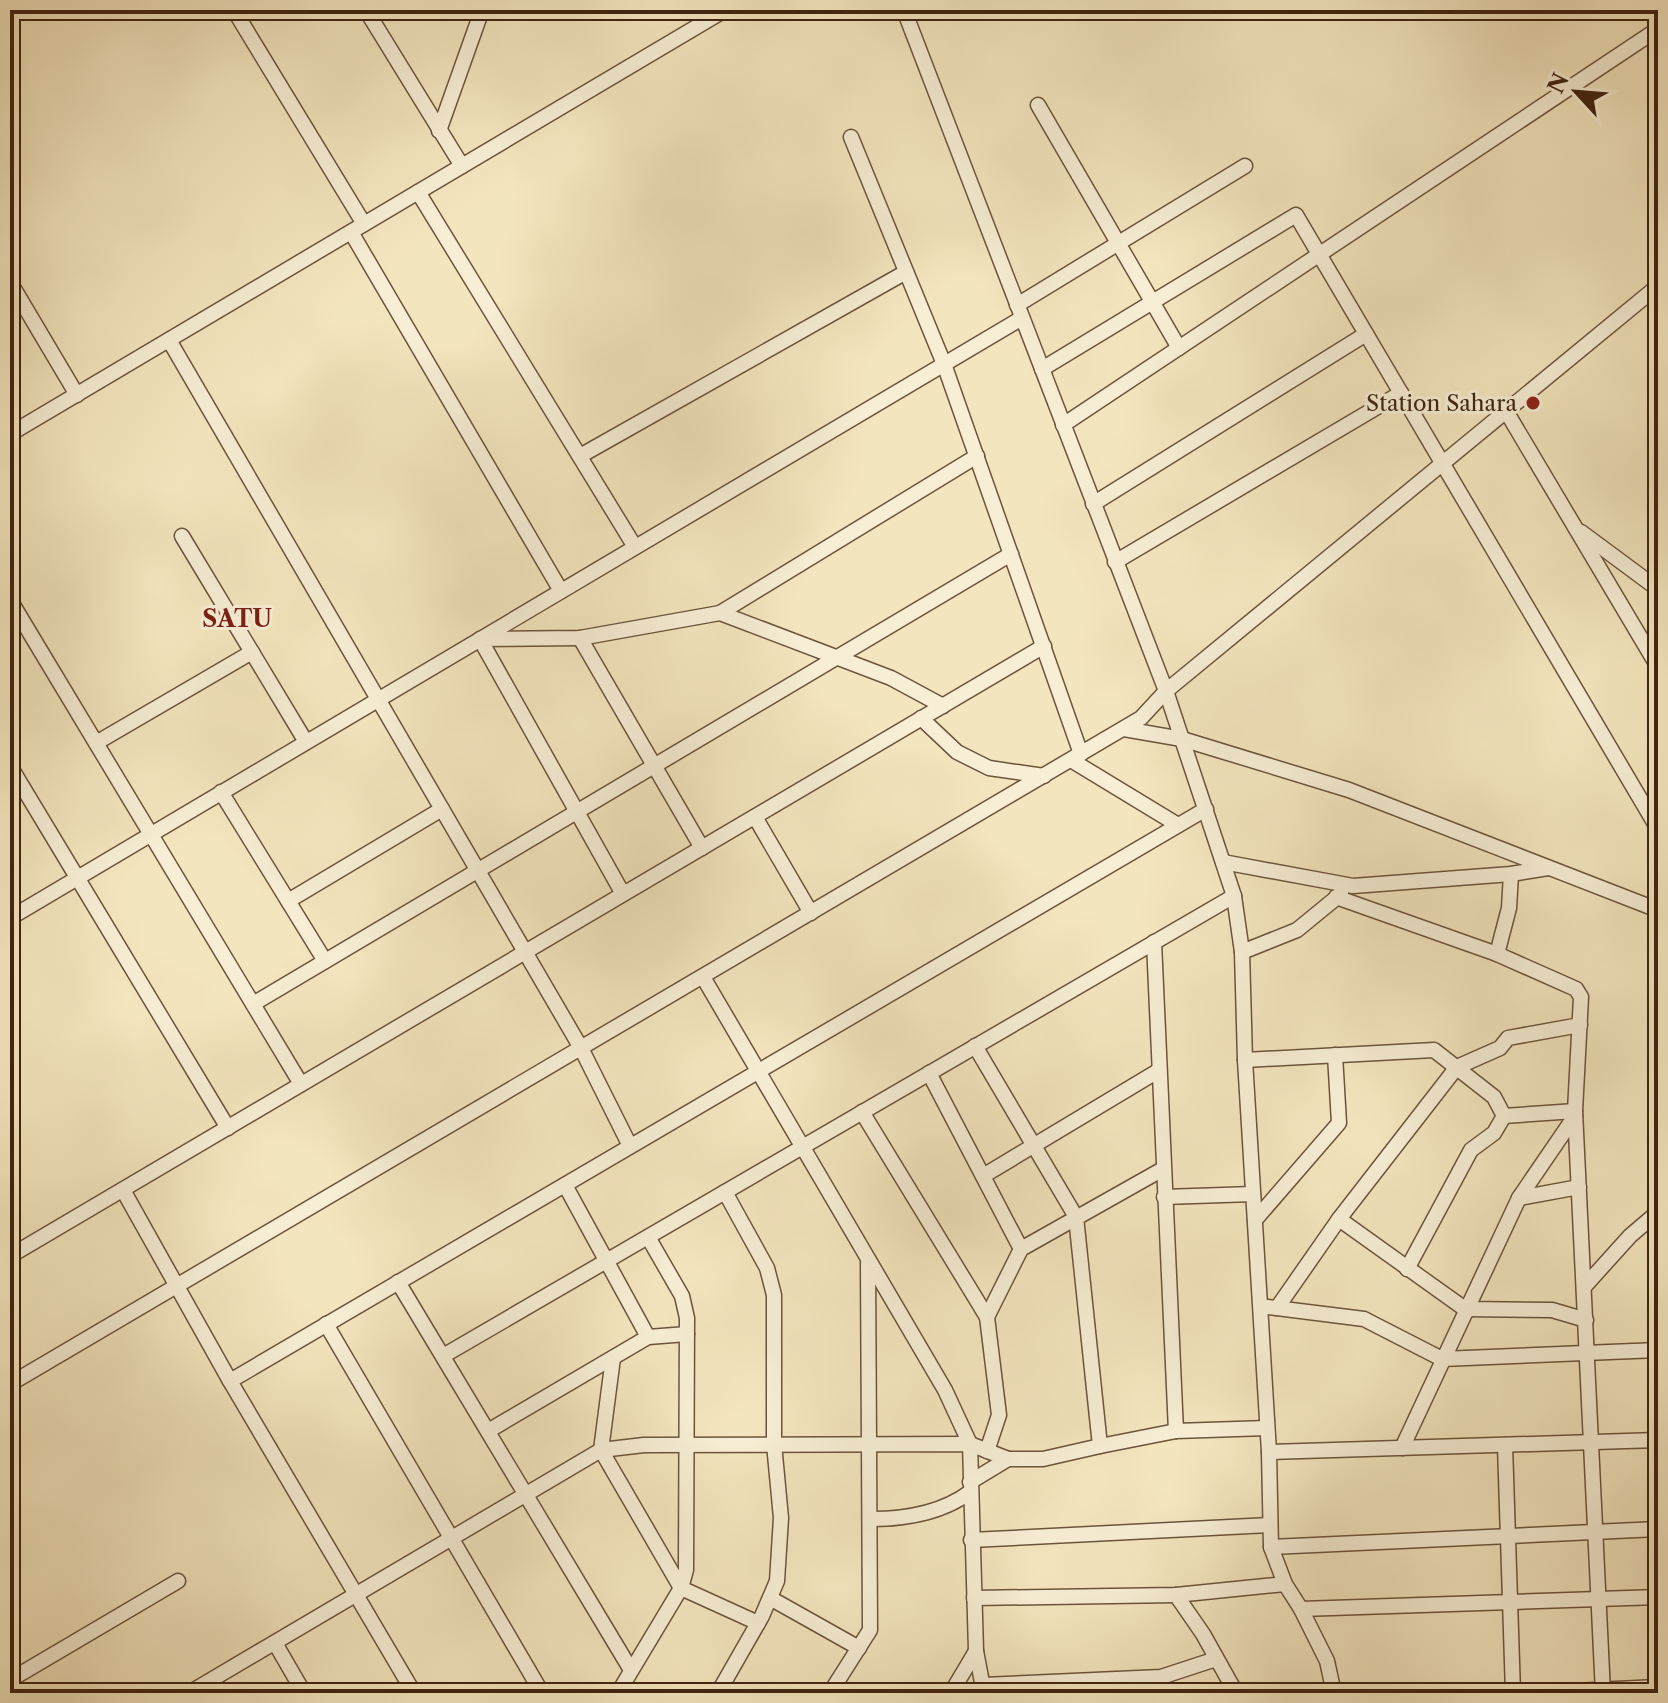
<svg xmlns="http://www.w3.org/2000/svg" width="1668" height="1703" font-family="'Libre Caslon Text',serif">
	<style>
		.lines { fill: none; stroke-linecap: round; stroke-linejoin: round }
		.minor-casing { stroke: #6c543c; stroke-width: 17 }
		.minor { stroke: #f7eed5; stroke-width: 14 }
		.poi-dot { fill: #8f2418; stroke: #f7eed5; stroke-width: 3 }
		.labels { text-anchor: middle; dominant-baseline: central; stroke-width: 6; stroke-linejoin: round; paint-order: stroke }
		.poi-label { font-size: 22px; fill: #3f2411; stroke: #f7eed5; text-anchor: end }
		.neighbourhood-label { font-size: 24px; font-weight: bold; fill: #7a1f14; stroke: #f7eed5 }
	</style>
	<rect width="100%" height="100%" fill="#f3e5be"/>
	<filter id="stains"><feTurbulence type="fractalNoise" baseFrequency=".0025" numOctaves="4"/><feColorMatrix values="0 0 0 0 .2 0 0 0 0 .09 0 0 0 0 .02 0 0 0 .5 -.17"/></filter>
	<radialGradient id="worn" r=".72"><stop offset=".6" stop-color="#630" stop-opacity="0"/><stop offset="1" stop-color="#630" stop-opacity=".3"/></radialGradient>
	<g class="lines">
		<defs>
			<g id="minor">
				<path d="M234,10L364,224"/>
				<path d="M366,10L462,166"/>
				<path d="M904,10L1166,691L1234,896L1242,952L1245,1060L1269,1452L1271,1547L1285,1584L1176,1595L974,1598"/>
				<path d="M10,14L17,10"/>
				<path d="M1038,105L1179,348"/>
				<path d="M439,131L482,10"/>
				<path d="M851,137L944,364L1081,754"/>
				<path d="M418,192L635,547"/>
				<path d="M351,232L561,591"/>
				<path d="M10,282L77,395"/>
				<path d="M1017,305L1245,166"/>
				<path d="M169,340L581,1048L630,1146"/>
				<path d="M1042,369L1296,215L1658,829"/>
				<path d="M1506,411L1658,667"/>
				<path d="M1063,425L1658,29"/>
				<path d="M10,434L725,10"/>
				<path d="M580,456L906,272"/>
				<path d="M1093,504L1366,334"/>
				<path d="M1581,532L1658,589"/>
				<path d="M182,536L306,742"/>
				<path d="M1115,562L1401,393"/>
				<path d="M10,600L301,1084"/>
				<path d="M720,613L977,456"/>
				<path d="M580,638L702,848"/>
				<path d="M921,718L957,752L989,768L1044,776"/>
				<path d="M1124,729L1182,739L1349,790L1658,910"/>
				<path d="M96,743L252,652"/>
				<path d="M1071,760L1178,825"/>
				<path d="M10,766L228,1128"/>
				<path d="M221,792L325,961"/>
				<path d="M755,817L811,913"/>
				<path d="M1223,862L1353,886L1511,874L1548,868"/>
				<path d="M623,894L480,639L580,638L720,613L891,678L943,706"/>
				<path d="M1336,897L1497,954L1576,989L1581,997L1575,1111L1603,1693"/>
				<path d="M288,901L442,809"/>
				<path d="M10,918L1022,318"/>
				<path d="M1154,942L1176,1431"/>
				<path d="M1242,952L1297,930L1341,894"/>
				<path d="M1497,954L1509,908L1511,874"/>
				<path d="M703,977L945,1390L970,1444L976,1651L984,1693"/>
				<path d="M253,1004L1011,554"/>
				<path d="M975,1046L1076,1217L1100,1446L1043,1459H1008"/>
				<path d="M1245,1060L1434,1050L1494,1097L1504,1116"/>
				<path d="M929,1073L1021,1249"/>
				<path d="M862,1112L987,1317"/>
				<path d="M1504,1116L1575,1111"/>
				<path d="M983,1176L1158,1071"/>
				<path d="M565,1185L648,1337"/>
				<path d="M123,1190L230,1381L414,1693"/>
				<path d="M1164,1197L1253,1194"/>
				<path d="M1519,1198L1575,1116"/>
				<path d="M1339,1219L1465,1309L1552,1310L1586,1320"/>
				<path d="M1255,1220L1339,1123L1335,1055"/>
				<path d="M10,1256L1044,646"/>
				<path d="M1407,1269L1471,1150L1494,1133L1504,1116"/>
				<path d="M398,1282L631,1670"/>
				<path d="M1584,1287L1630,1236L1658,1212"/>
				<path d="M1268,1307L1364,1319L1442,1359L1658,1350"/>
				<path d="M1277,1308L1339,1219L1457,1067L1500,1048L1508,1038L1580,1025"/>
				<path d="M326,1324L542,1693"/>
				<path d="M443,1356L1234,896"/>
				<path d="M613,1358L601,1450L681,1588L758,1623"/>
				<path d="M230,1381L1206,809"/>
				<path d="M10,1384L1141,718L1166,691L1658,286"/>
				<path d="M488,1431L648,1337L687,1334"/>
				<path d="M1505,1445L1513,1693"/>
				<path d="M1100,1446L1176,1431L1267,1428"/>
				<path d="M1402,1448L1519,1198L1579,1187"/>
				<path d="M987,1451L999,1415L987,1317L1021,1249L1163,1169"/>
				<path d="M1269,1452L1658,1440"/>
				<path d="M871,1519C906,1519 942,1513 970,1492"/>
				<path d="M971,1540L1270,1525"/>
				<path d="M1271,1547L1658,1529"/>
				<path d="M1285,1584L1301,1609L1658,1597"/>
				<path d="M1176,1595L1203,1634L1236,1693"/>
				<path d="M770,1598L859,1648"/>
				<path d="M1301,1609L1327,1661L1334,1693"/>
				<path d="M275,1643L304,1693"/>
				<path d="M10,1680L178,1581"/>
				<path d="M983,1685L1161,1677L1216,1659"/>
				<path d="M189,1693L601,1450L644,1445L970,1444L1008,1459L970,1482"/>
				<path d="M618,1693L681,1588L686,1570L687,1318L682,1296L648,1237"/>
				<path d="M718,1693L762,1616L777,1581L781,1518L774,1444V1295L767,1268L725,1192"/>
				<path d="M830,1693L870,1630L868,1263"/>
				<path d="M951,1693L976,1651"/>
				<path d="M1531,1693L1658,1687"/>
			</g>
		</defs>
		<use href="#minor" class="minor-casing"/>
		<use href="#minor" class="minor"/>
	</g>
	<circle class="poi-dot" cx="1533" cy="403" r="8"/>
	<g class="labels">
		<g class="poi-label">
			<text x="1517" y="403">Station Sahara</text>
		</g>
		<g class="neighbourhood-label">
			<text x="237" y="618">SATU</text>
		</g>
	</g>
	<rect width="1668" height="1703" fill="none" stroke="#f3e5be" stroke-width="40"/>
	<rect x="12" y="12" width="1644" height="1679" fill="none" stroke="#3f2411" stroke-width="4"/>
	<rect x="20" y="20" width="1628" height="1663" fill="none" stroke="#3f2411" stroke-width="2"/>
	<g transform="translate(1576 92) rotate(296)" stroke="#f7eed5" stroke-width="6" paint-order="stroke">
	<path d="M0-6L14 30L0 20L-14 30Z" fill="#3f2411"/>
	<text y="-12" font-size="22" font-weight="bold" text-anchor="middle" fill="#3f2411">N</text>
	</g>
	<rect width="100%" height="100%" filter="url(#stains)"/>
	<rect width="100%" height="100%" fill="url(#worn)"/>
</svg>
